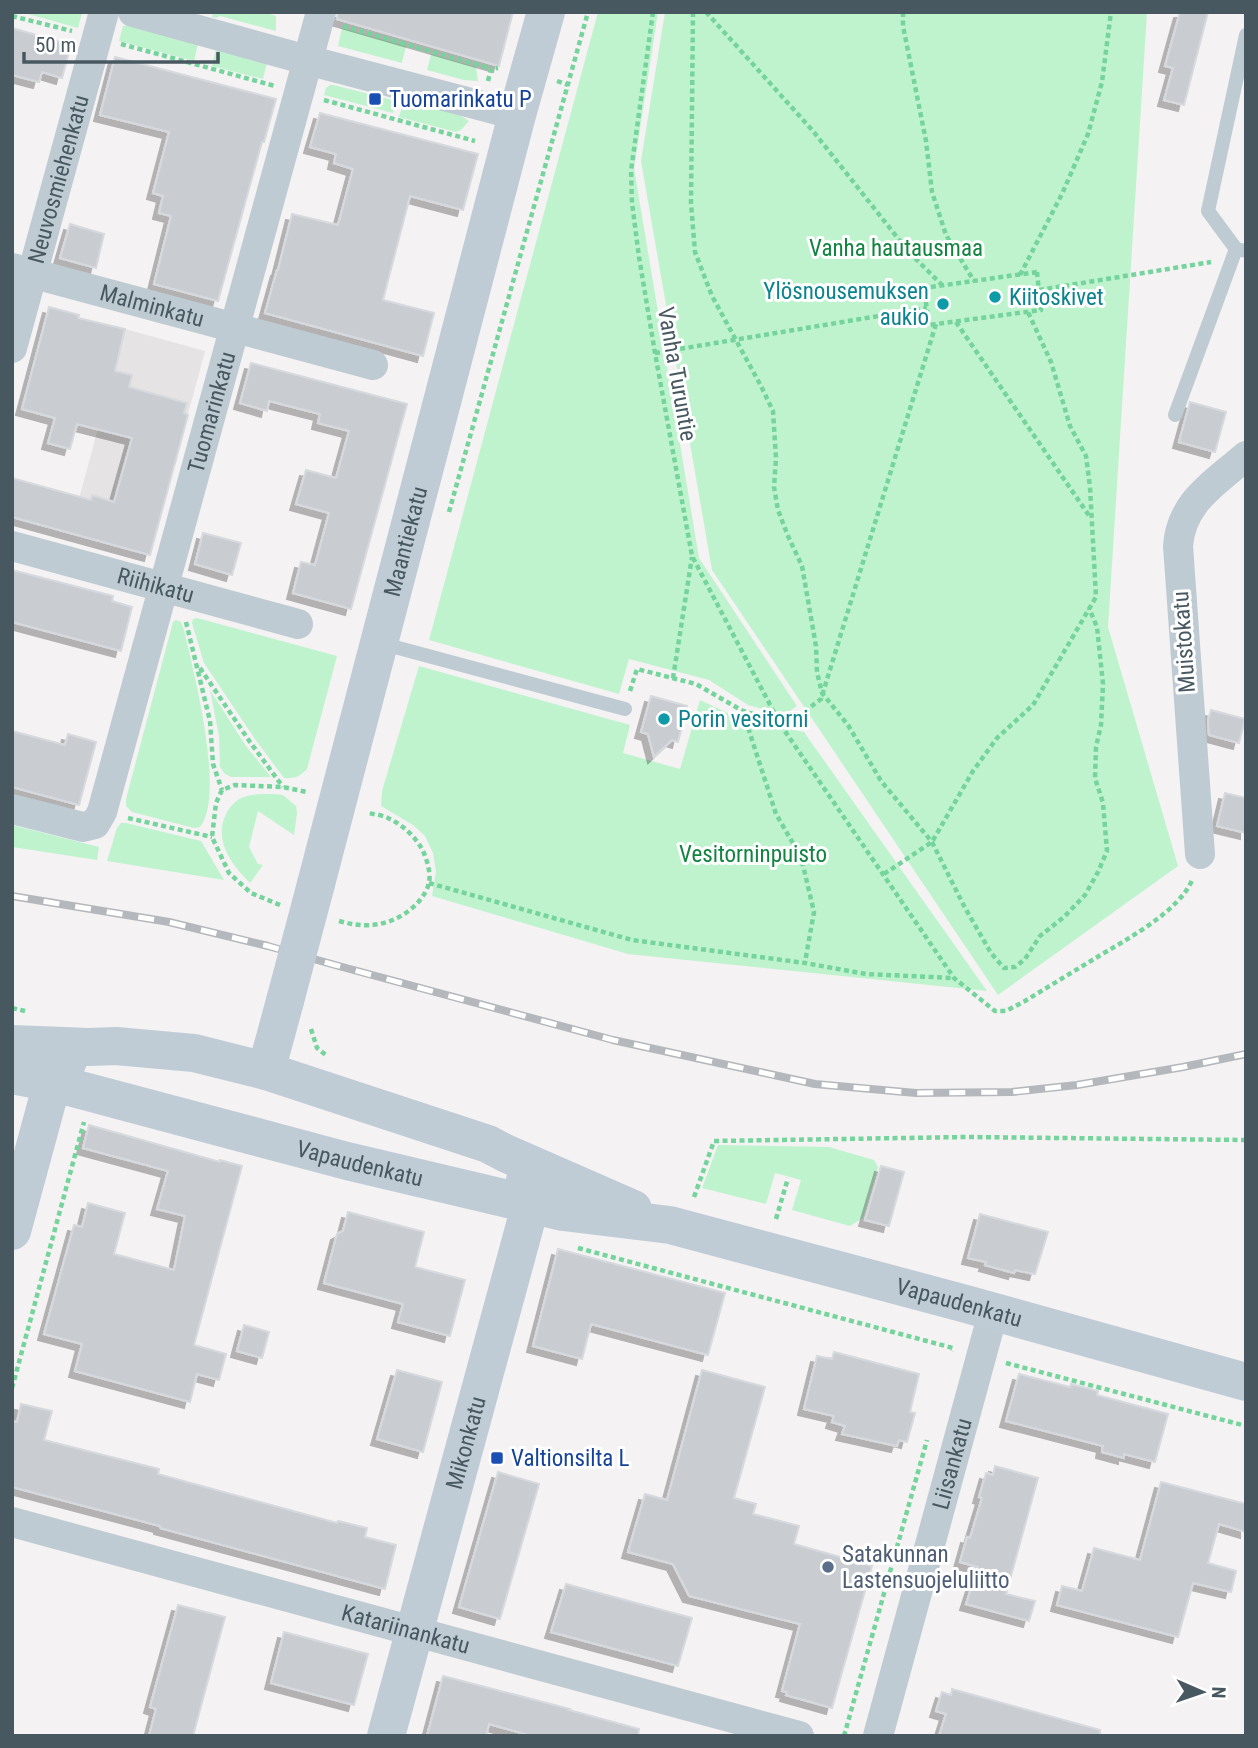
<svg xmlns="http://www.w3.org/2000/svg" width="1258" height="1748" font-family="'Roboto Condensed',sans-serif">
	<style>
		.education { fill: #e5e3e4 }
		.green { fill: #bff3ce }
		.building { fill: #c9cdd2; stroke: #d6d9dd; stroke-width: 2; filter: url(#shadow) }
		.lines { fill: none; stroke-linecap: round; stroke-linejoin: round }
		.path { stroke: #74d49c; stroke-width: 4.5; stroke-dasharray: 5 3.5; stroke-linecap: butt }
		.lane { stroke: #bfcbd2; stroke-width: 14 }
		.street { stroke: #bfcbd2; stroke-width: 30 }
		.secondary { stroke: #bfccd6; stroke-width: 38 }
		.rail-casing { stroke: #b4b8bc; stroke-width: 8 }
		.rail { stroke: #fff; stroke-width: 5; stroke-dasharray: 16; stroke-linecap: butt }
		.secondary-bridge { stroke: #bfccd6; stroke-width: 38 }
		.transit-dot { fill: #1a4fb4; stroke: #fff; stroke-width: 2.5 }
		.culture-dot { fill: #0f9aa8; stroke: #fff; stroke-width: 2.5 }
		.service-dot { fill: #5c6f8a; stroke: #fff; stroke-width: 2.5 }
		.labels { text-anchor: middle; dominant-baseline: central; stroke-width: 6; stroke-linejoin: round; paint-order: stroke }
		.transit-label { font-size: 23px; fill: #164399; stroke: #fff; text-anchor: start }
		.street-label { font-size: 23px; fill: #485861; stroke: #fff }
		.park-label { font-size: 23px; fill: #118440; stroke: #fff }
		.culture-label { font-size: 23px; fill: #0d838f; stroke: #fff; text-anchor: start }
		.service-label { font-size: 23px; fill: #4e5e75; stroke: #fff; text-anchor: start }
	</style>
	<defs>
		<filter id="shadow"><feDropShadow dx="-6" dy="6" stdDeviation="0" flood-color="#0004"/></filter>
	</defs>
	<rect width="100%" height="100%" fill="#f4f2f2"/>
	<path class="education" d="M125,329L205,351L150,555L70,532Z"/>
	<g class="green">
		<path d="M21,12H81L82,13L78,28Z"/>
		<path d="M213,12H263L276,16V31L220,16L216,18L212,17Z"/>
		<path d="M598,12H658L634,168L699,558L797,706L784,715L748,705L709,680L629,659L619,694L429,640Z"/>
		<path d="M665,12H1147L1108,627L1178,866L998,995L712,570L641,161Z"/>
		<path d="M129,25L198,44L194,61L119,41L123,26Z"/>
		<path d="M342,28L406,46L402,63L338,46Z"/>
		<path d="M216,49L267,62L263,79L212,66Z"/>
		<path d="M431,54L476,67L478,81L464,80L427,70Z"/>
		<path d="M330,85H334L396,101L393,113L324,95L326,88Z"/>
		<path d="M404,100L458,114L469,121L461,130L456,132L399,117Z"/>
		<path d="M197,618L337,656L307,769C300,776 295,779 284,778L255,739L204,663L192,623L193,619Z"/>
		<path d="M176,620L181,622L184,630C193,669 226,795 200,827L194,828L132,812L126,806V799L173,622Z"/>
		<path d="M419,666L630,725L623,753L680,769L700,700L738,718L804,732L987,991L628,954L432,896L436,871L433,853L425,836L413,825L381,806L382,791Z"/>
		<path d="M210,690L246,746L271,777H231L225,774L220,767L219,736Z"/>
		<path d="M274,794L283,795L296,806L297,813L294,835L258,811L249,847L258,864L263,865L250,883C232,865 213,840 226,814C229,808 234,802 241,798C251,794 263,794 274,794Z"/>
		<path d="M121,823H126L201,841L224,880L107,861L117,828Z"/>
		<path d="M12,825L99,847L97,860L12,847Z"/>
		<path d="M718,1145L829,1147L874,1160L878,1167L863,1218L850,1226L792,1210L801,1180L775,1173L766,1204L702,1188Z"/>
	</g>
	<g class="building">
		<path d="M338,12H513L499,66L337,19Z"/>
		<path d="M1180,12H1208L1184,105L1164,100L1173,68L1165,66Z"/>
		<path d="M12,28L71,45L62,78L42,72L39,82L12,75Z"/>
		<path d="M115,57L276,99L264,142H262L218,301L154,284L171,216L159,213L163,196L153,193L169,132L100,115Z"/>
		<path d="M320,113L478,154L463,210L410,196L383,300L434,313L423,356L265,313L277,270H278L292,214L338,225L353,169L334,163L336,154L310,147Z"/>
		<path d="M70,224L104,234L96,268L60,258Z"/>
		<path d="M49,307L79,315L78,318L125,329L115,371L132,375L129,387L187,403L184,413L188,415L150,555L12,517V478L91,500L92,495L114,502L132,438L77,424L70,449L48,443L55,418L22,409Z"/>
		<path d="M251,363L407,404L351,609L293,593L301,562L315,565L329,513L296,504L306,470L336,478L349,431L318,423L320,414L269,401L267,411L240,403Z"/>
		<path d="M1190,402L1226,412L1215,452L1179,442Z"/>
		<path d="M203,533L241,543L232,575L195,564Z"/>
		<path d="M12,570L113,596L112,601L132,607L121,651L12,622Z"/>
		<path d="M651,696L687,706L678,742L672,740L654,757L648,734L641,732Z"/>
		<path d="M1211,710L1245,719L1239,743L1209,735L1208,720Z"/>
		<path d="M12,731L65,745L68,734L96,742L79,805L12,787Z"/>
		<path d="M1225,793L1246,798V833L1217,826Z"/>
		<path d="M89,1125L220,1162V1160L242,1166L194,1345L226,1354L219,1380L197,1374L190,1402L75,1371L82,1344L44,1334L74,1225L82,1227L88,1203L125,1213L114,1254L174,1270L185,1216L157,1209L168,1171L83,1148Z"/>
		<path d="M881,1166L904,1172L889,1226L865,1220Z"/>
		<path d="M348,1212L424,1232L415,1267L465,1280L450,1336L398,1322L403,1304L324,1283L337,1234L343,1231Z"/>
		<path d="M980,1214L1048,1232L1035,1274L1015,1270L1014,1273L985,1265L986,1262L968,1258Z"/>
		<path d="M558,1249L725,1293L708,1355L591,1324L582,1359L533,1346Z"/>
		<path d="M244,1325L269,1332L262,1358L237,1351Z"/>
		<path d="M834,1352L919,1374L910,1412L915,1413L907,1442L899,1440L897,1446L842,1434L845,1426L832,1422L834,1416L804,1409L817,1356L832,1359Z"/>
		<path d="M397,1370L442,1382L423,1452L377,1439Z"/>
		<path d="M702,1370L765,1387L734,1498L756,1504L753,1514L799,1526L794,1544L872,1566L832,1708L786,1695L787,1692L782,1691L800,1624L689,1596L673,1564L628,1552L645,1494L667,1500Z"/>
		<path d="M1019,1374L1070,1387L1071,1384L1098,1391L1097,1395L1168,1414L1155,1462L1124,1454V1458L1102,1452L1103,1446L1006,1421Z"/>
		<path d="M21,1404L52,1411L44,1440L159,1469L158,1474L337,1523L338,1521L367,1528L365,1537L396,1545L385,1589L160,1528V1526L12,1487V1421L17,1422Z"/>
		<path d="M995,1466L1038,1478L1006,1594L1035,1601L1029,1621L966,1604L978,1567L960,1562L967,1537L970,1538L982,1498L979,1497L986,1473L993,1475Z"/>
		<path d="M498,1472L539,1484L500,1619L459,1607Z"/>
		<path d="M1161,1482L1246,1504V1532L1219,1524L1208,1563L1236,1571L1231,1592L1193,1583L1178,1637L1057,1605L1062,1586L1082,1591L1094,1548L1140,1560Z"/>
		<path d="M566,1584L692,1618L678,1666L551,1632Z"/>
		<path d="M178,1605L225,1617L193,1736H149L156,1709L150,1707Z"/>
		<path d="M284,1632L368,1654L354,1705L271,1683Z"/>
		<path d="M443,1676L570,1709L569,1710L639,1729L638,1736H532L489,1724L486,1736H427Z"/>
		<path d="M952,1689L1100,1730V1736H939L946,1714L936,1711L942,1692L951,1695Z"/>
	</g>
	<g class="lines">
		<g class="path">
			<path d="M653,12L631,171L632,203L639,257L655,353L692,556L778,720"/>
			<path d="M693,12L691,203L695,252L712,296L761,386L773,411L776,458L774,487L778,510L788,536L802,566L816,646L817,672L822,693L848,725L881,781L932,842L964,906L991,953L1004,968L1015,967L1025,959L1040,936L1064,917L1085,895L1098,872L1107,851L1103,803L1095,778L1096,747L1101,725L1103,684L1097,627L1089,608"/>
			<path d="M706,12L813,131L908,251L942,285"/>
			<path d="M903,12V26L926,141L932,192L946,235L974,281"/>
			<path d="M12,16L72,31"/>
			<path d="M343,26L492,69"/>
			<path d="M121,44L275,86"/>
			<path d="M488,81L491,69L498,68"/>
			<path d="M557,81L568,85"/>
			<path d="M324,100L475,141"/>
			<path d="M1037,272L1041,310L929,325L924,288Z"/>
			<path d="M1020,275L1062,194L1088,134L1102,82L1111,12"/>
			<path d="M1039,290L1211,262"/>
			<path d="M956,322L1090,517"/>
			<path d="M655,353L927,308"/>
			<path d="M449,512L588,12"/>
			<path d="M186,622L210,721L213,764L222,790"/>
			<path d="M200,668L250,742L283,787"/>
			<path d="M673,678L692,557"/>
			<path d="M630,691L637,669L696,684L743,711L778,721L954,978L995,1011H1006L1025,1001C1048,987 1071,973 1094,959C1125,940 1180,912 1193,878"/>
			<path d="M743,712L776,814L801,857L814,912L805,962"/>
			<path d="M784,727L821,699L936,324"/>
			<path d="M128,818L212,837"/>
			<path d="M884,874L932,842L973,771L997,738L1033,705L1096,597L1090,487L1086,456L1070,426L1051,362L1028,312"/>
			<path d="M429,883L632,940L805,963L866,974L953,978"/>
			<path d="M280,905L251,893L229,873L212,837L216,803L222,790L235,785L283,787L307,792"/>
			<path d="M339,921C350,924 360,926 371,925C395,924 423,906 429,883C431,873 427,860 423,851C416,837 403,825 388,818C382,815 374,814 367,813"/>
			<path d="M12,1008L25,1011"/>
			<path d="M311,1029L317,1048L327,1056"/>
			<path d="M694,1197L714,1141L967,1137L1246,1140"/>
			<path d="M776,1219L788,1178"/>
			<path d="M578,1248L953,1348L952,1351"/>
			<path d="M1006,1363L1246,1426"/>
			<path d="M12,1388L84,1122"/>
			<path d="M844,1736L927,1440"/>
		</g>
		<g class="lane">
			<path d="M1246,35L1208,211L1236,249L1246,251"/>
			<path d="M1175,415L1236,249"/>
			<path d="M380,643L625,709"/>
		</g>
		<g class="street">
			<path d="M133,12L307,60L517,115"/>
			<path id="s1" d="M12,268L373,365"/>
			<path id="s2" d="M12,348L104,12"/>
			<path id="s3" d="M12,546L298,624"/>
			<path id="s4" d="M12,809L83,827L95,824L102,812L321,12"/>
			<path d="M1200,854L1178,546C1181,502 1215,483 1246,456"/>
			<path id="s5" d="M12,1522L799,1736"/>
			<path id="s6" d="M878,1736L993,1313"/>
		</g>
		<g class="secondary">
			<path id="s7" d="M316,884L517,115L546,12"/>
			<path d="M12,1044L89,1047L116,1046L194,1053L266,1071L488,1144L505,1153L633,1209"/>
			<path d="M266,1071L285,1001"/>
			<path id="s8" d="M12,1075L54,1083L347,1161L563,1212L670,1225L966,1304L1246,1382"/>
			<path d="M12,1231L47,1102L54,1083L68,1061"/>
			<path id="s9" d="M386,1736L531,1203L525,1180"/>
		</g>
		<defs>
			<path id="rail" d="M12,896L169,922L268,946L335,965L613,1040L815,1084L916,1093L1012,1092L1077,1085L1183,1067L1246,1054"/>
		</defs>
		<use href="#rail" class="rail-casing"/>
		<use href="#rail" class="rail"/>
		<path class="secondary-bridge" d="M285,1001L316,884"/>
	</g>
	<g class="transit-dot">
		<rect x="368" y="92" width="14" height="14" rx="3.5"/>
		<rect x="490" y="1451" width="14" height="14" rx="3.5"/>
	</g>
	<g class="culture-dot">
		<circle cx="995" cy="297" r="7"/>
		<circle cx="943" cy="304" r="7"/>
		<circle cx="664" cy="719" r="7"/>
	</g>
	<circle class="service-dot" cx="828" cy="1567" r="7"/>
	<g class="labels">
		<g class="transit-label">
			<text x="389" y="99">Tuomarinkatu P</text>
			<text x="511" y="1458">Valtionsilta L</text>
		</g>
		<g class="street-label">
			<text stroke="none"><textPath href="#s2" startOffset="175">Neuvosmiehenkatu</textPath></text>
			<text stroke="none"><textPath href="#s1" startOffset="145">Malminkatu</textPath></text>
			<text transform="translate(677 374) rotate(80)">Vanha Turuntie</text>
			<text stroke="none"><textPath href="#s4" startOffset="514">Tuomarinkatu</textPath></text>
			<text stroke="none"><textPath href="#s7" startOffset="354">Maantiekatu</textPath></text>
			<text stroke="none"><textPath href="#s3" startOffset="149">Riihikatu</textPath></text>
			<text transform="translate(1184 642) rotate(-94)">Muistokatu</text>
			<text stroke="none"><textPath href="#s8" startOffset="359">Vapaudenkatu</textPath></text>
			<text stroke="none"><textPath href="#s8" startOffset="975">Vapaudenkatu</textPath></text>
			<text stroke="none"><textPath href="#s9" startOffset="304">Mikonkatu</textPath></text>
			<text stroke="none"><textPath href="#s6" startOffset="282">Liisankatu</textPath></text>
			<text stroke="none"><textPath href="#s5" startOffset="408">Katariinankatu</textPath></text>
		</g>
		<g class="park-label">
			<text x="896" y="248">Vanha hautausmaa</text>
			<text x="753" y="854">Vesitorninpuisto</text>
		</g>
		<g class="culture-label">
			<text x="929" y="291" text-anchor="end">Ylösnousemuksen<tspan x="929" dy="26">aukio</tspan></text>
			<text x="1009" y="297">Kiitoskivet</text>
			<text x="678" y="719">Porin vesitorni</text>
		</g>
		<g class="service-label">
			<text x="842" y="1554">Satakunnan<tspan x="842" dy="26">Lastensuojeluliitto</tspan></text>
		</g>
	</g>
	<rect width="1258" height="1748" fill="none" stroke="#485861" stroke-width="28"/>
	<g transform="translate(1202 1692) rotate(92)" stroke="#ffffff" stroke-width="5" paint-order="stroke">
	<path d="M0-5L12 26L0 18L-12 26Z" fill="#485861"/>
	<text y="-10" font-size="19" font-weight="bold" text-anchor="middle" fill="#485861">N</text>
	</g>
	<path d="M24 52v10h194v-10" fill="none" stroke="#485861" stroke-width="3.5"/>
	<text x="35" y="52" font-size="21" fill="#485861" stroke="#ffffff" stroke-width="5" paint-order="stroke">50 m</text>
</svg>
